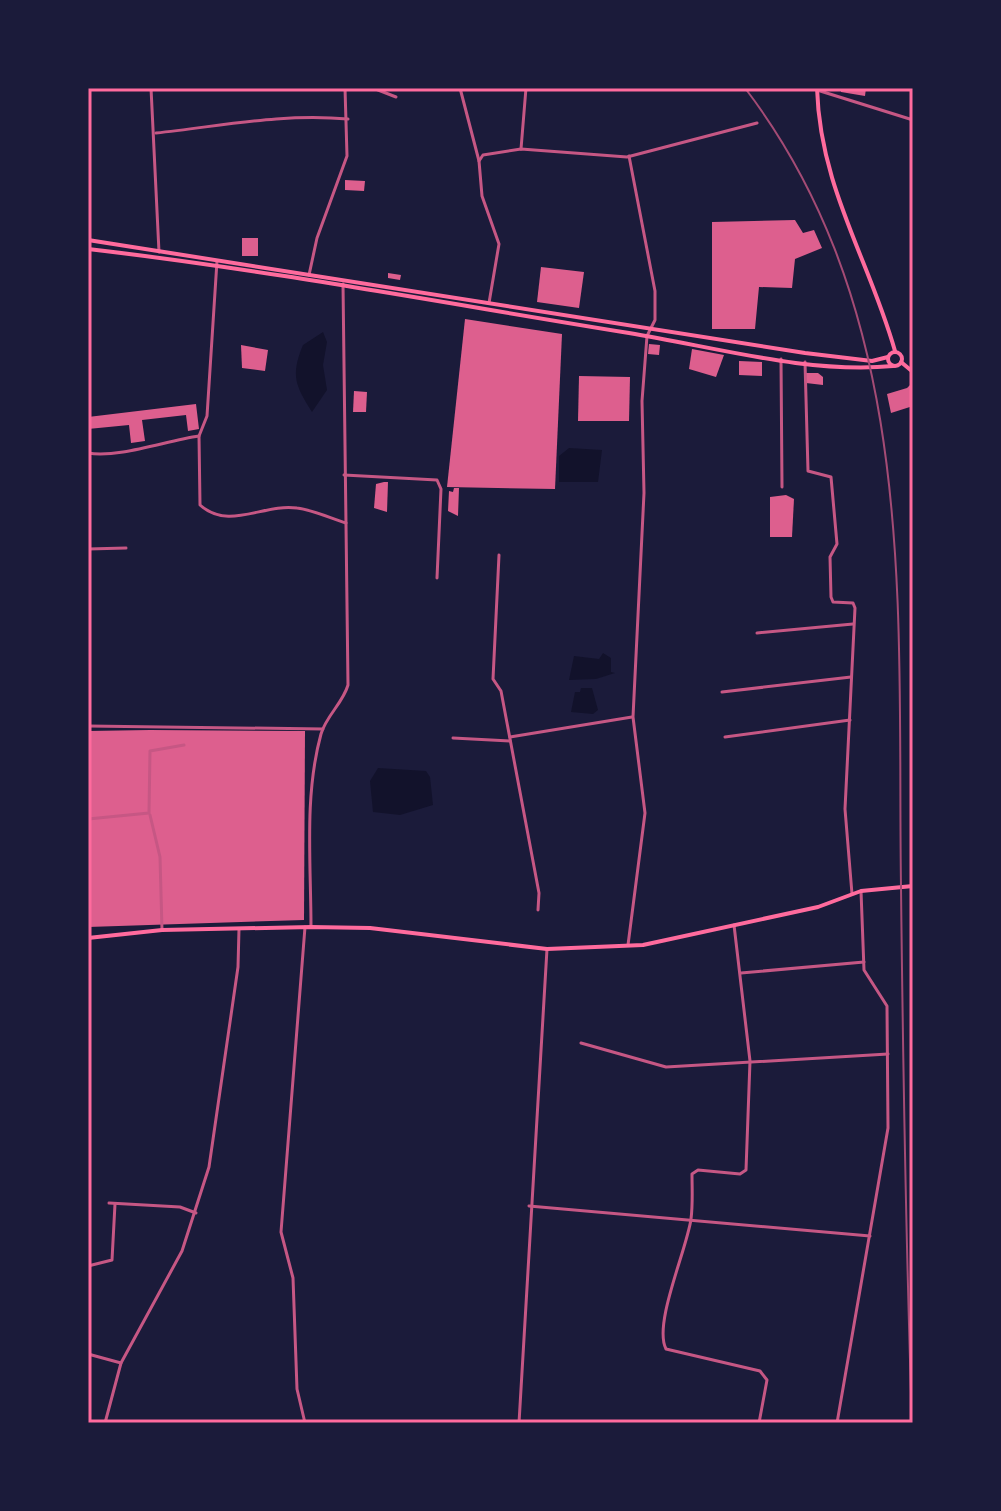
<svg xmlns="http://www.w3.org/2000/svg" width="1001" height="1511" font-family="Montserrat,sans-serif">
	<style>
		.water { fill: #12122b }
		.building { fill: #dd5f8e }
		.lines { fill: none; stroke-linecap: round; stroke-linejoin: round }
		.minor { stroke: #c65784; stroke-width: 3 }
		.secondary { stroke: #ff6b9d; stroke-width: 4 }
		.trunk { stroke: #ff6b9d; stroke-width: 4 }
		.rail { stroke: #a44b75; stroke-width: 2 }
		.neatline { fill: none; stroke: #ff6b9d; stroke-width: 3 }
	</style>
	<rect width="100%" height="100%" fill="#1b1b3a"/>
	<g class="water">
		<path d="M323,332L327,342L323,365L327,390L312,412C296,386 290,376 303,345Z"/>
		<path d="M569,448L602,450L598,482H559V456Z"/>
		<path d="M603,653L611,658V672L615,673L596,679L569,680L574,656L599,659Z"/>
		<path d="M581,688H592L598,710L593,714L571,712L575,692H580Z"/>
		<path d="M378,768L426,771L430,777L433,805L400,815L373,812L370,781Z"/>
	</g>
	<g class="building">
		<path d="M841,88H866L865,96L841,92Z"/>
		<path d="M345,180L365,181L364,191L345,190Z"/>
		<path d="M795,220L803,233L814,230L822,248L795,259L792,288L759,287L755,329H712V222Z"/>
		<rect x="242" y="238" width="16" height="18"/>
		<path d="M541,267L584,272L579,308L537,302Z"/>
		<path d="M388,273L401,275L400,280L388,278Z"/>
		<path d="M465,319L562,334L555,489L447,487Z"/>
		<path d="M649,344L660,345L659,355L648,354Z"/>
		<path d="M241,345L268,350L265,371L242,368Z"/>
		<path d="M692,349L724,355L716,377L689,369Z"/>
		<path d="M739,361L762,362V376L739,375Z"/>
		<path d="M806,373H818L823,377V385L806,383Z"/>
		<path d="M579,376L630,377L629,421H578Z"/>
		<path d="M913,382V406L891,413L887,394L907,388Z"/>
		<path d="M354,391L367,392L366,412H353Z"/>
		<path d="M196,404L199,429L188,431L186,415L142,420L145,441L131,443L129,425L88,429V417Z"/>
		<path d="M384,482H388L387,512L374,508L376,484Z"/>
		<path d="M454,488H459L458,516L448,511L449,491L453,492Z"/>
		<path d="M786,495L794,499L792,537H770V497Z"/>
		<path d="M150,730L305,731L304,920L88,927V731Z"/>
	</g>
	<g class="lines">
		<g class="minor">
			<path d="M151,88L159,252"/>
			<path d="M373,88L396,97"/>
			<path d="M460,88L479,161"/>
			<path d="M817,90L913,120"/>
			<path d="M156,133C222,126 282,113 348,119"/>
			<path d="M521,149L526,88"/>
			<path d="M217,261L207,416L199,436L200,505C229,531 264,503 297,508C313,510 330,518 346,523"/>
			<path d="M309,275L317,238L347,156L345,88"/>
			<path d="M489,303L499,244L482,196L479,161L483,155L521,149L627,157L757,123"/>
			<path d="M781,359L782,487"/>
			<path d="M805,362L808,471L831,477L837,544L830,557L831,597L833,602L853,603L855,608L845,809L852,894"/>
			<path d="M88,453C119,458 165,441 199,436"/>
			<path d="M344,475L437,480L441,489L437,578"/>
			<path d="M88,549L126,548"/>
			<path d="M499,555L493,679L501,691L539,893L538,910"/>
			<path d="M757,633L853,624"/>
			<path d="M722,692L851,677"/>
			<path d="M88,726L323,729"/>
			<path d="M510,737L632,717"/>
			<path d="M725,737L850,720"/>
			<path d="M453,738L510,741"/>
			<path d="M150,815L160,857L162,930"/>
			<path d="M88,819L149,813L150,751L184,745"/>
			<path d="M734,925L750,1061L746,1170L740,1174L698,1170L692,1174C692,1189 693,1204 691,1219C687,1249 653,1324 666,1349L760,1371L767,1380L759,1423"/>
			<path d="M311,927C311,863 304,796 321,734C326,716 343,703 348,685L343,284"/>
			<path d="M628,945L645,813L633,717L644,493L642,401L647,336L655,320V291L629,156"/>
			<path d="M741,973L864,962"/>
			<path d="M581,1043L666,1067L888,1054"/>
			<path d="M109,1203L180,1207L196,1213"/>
			<path d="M529,1206L870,1236"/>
			<path d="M88,1266L112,1260L115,1204"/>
			<path d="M88,1354L121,1363"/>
			<path d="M105,1423L121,1363L182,1251L209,1167L238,967L239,929"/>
			<path d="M305,1423L297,1389L293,1278L281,1232L305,927"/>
			<path d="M519,1423L547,949"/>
			<path d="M837,1423L888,1128L887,1006L864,970L861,891"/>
		</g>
		<g class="secondary">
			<path d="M901,362L913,372"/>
			<path d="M88,938L162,930L311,927L370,928L547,949L643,945L818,907L861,891L913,886"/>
		</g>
		<g class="trunk">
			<path d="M817,88C820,188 869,259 895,351"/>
			<path d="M88,240L805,353L872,361L888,357"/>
			<path d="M88,249C269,270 449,304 629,333C715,347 807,374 893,366"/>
			<circle cx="895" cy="359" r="7"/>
		</g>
		<path class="rail" d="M745,88C921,319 897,613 901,887C903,1066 906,1245 912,1423"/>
	</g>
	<rect width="1001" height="1511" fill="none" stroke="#1b1b3a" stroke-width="180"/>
	<rect x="90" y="90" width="821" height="1331" class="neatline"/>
</svg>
